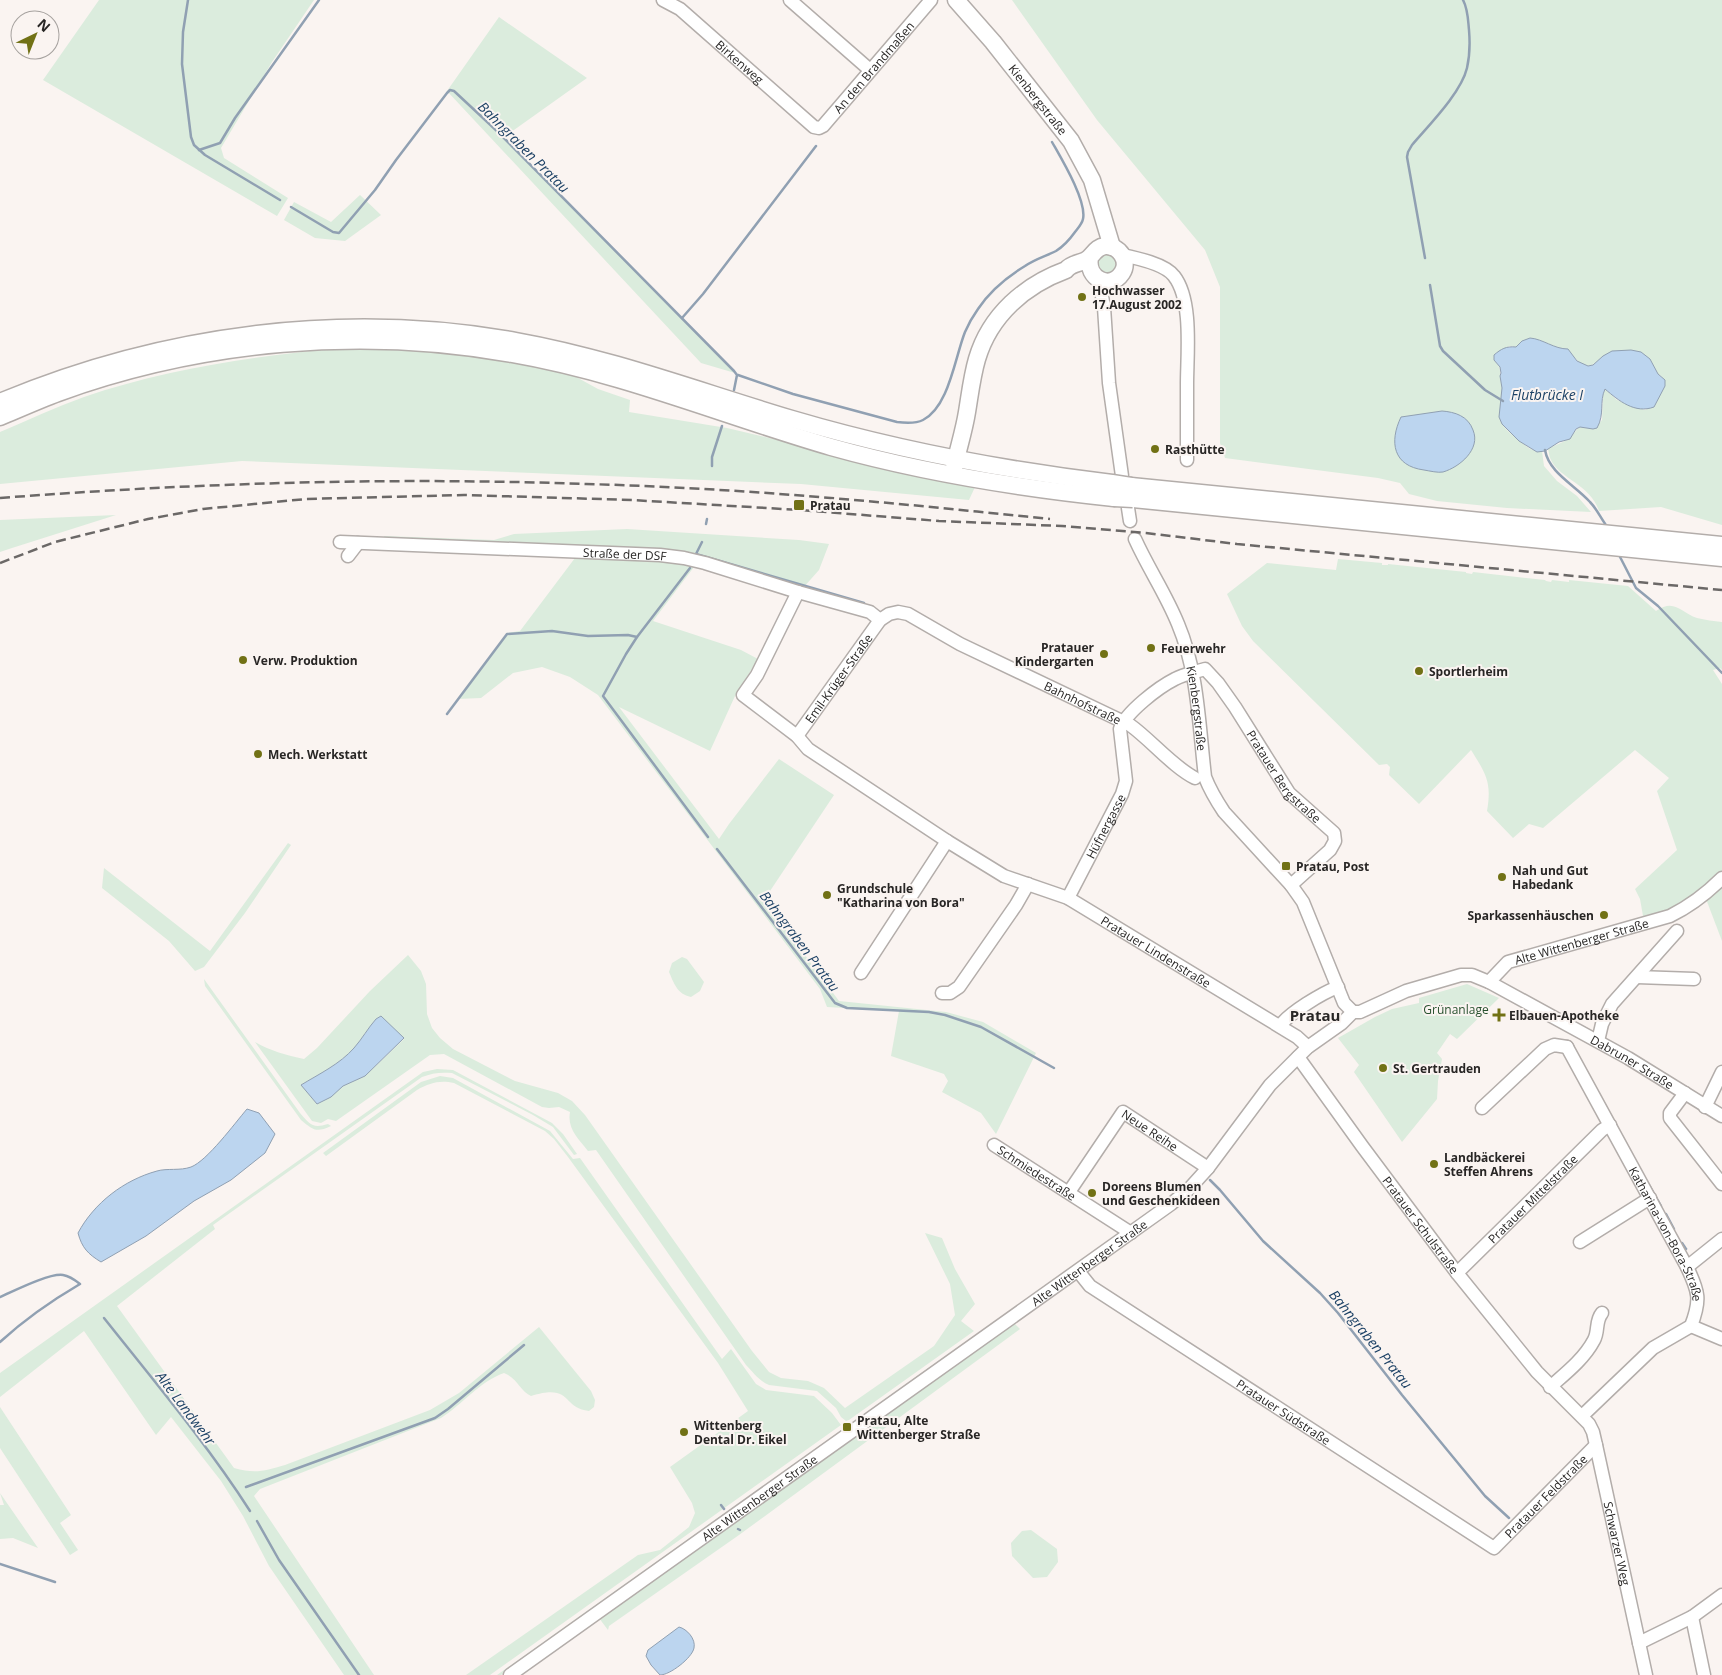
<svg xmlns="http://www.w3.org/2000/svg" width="1722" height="1675" font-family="'Open Sans',sans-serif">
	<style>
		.green { fill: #dbecdd; fill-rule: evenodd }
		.water { fill: #bcd5ef; stroke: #90a0b2 }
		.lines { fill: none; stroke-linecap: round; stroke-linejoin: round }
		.stream { stroke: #90a0b2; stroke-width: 2.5 }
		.minor-casing { stroke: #b3adaa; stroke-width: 15 }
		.major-casing { stroke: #b3adaa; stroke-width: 19 }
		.minor { stroke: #fff; stroke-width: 12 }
		.major { stroke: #fff; stroke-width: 16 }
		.rail { stroke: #6b6867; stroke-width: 2.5; stroke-dasharray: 10 5; stroke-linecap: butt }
		.major-bridge-casing { stroke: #b3adaa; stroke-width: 19; stroke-linecap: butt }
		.major-bridge { stroke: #fff; stroke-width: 16 }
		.poi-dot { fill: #717115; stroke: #faf4f1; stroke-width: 2 }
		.labels { text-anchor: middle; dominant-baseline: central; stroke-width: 4; stroke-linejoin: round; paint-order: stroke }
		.street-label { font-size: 12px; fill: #282625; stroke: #faf4f1 }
		.poi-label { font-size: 12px; font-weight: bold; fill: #282625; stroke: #faf4f1; text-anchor: start }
		.park-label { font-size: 12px; fill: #27512e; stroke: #faf4f1 }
		.water-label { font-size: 14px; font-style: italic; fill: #1c4165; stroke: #faf4f1 }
		.quarter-label { font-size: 15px; font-weight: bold; fill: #282625; stroke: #faf4f1 }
	</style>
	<rect width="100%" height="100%" fill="#faf4f1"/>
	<g class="green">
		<path d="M99,0H314L272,62L221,148L224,158L288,198L277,216L43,80Z"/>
		<path d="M1012,0H1722V525L1661,507L1599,511C1591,485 1560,479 1551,460C1549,457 1549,452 1548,449C1555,445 1562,443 1568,439C1573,436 1575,430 1580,427L1593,429L1602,420L1603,394L1605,389L1617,400L1645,410C1662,404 1659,393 1662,377L1658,374L1650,359L1603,356C1585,374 1582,365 1567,349C1547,348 1534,330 1516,347L1509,346L1494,360C1501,368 1500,368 1500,377C1500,380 1502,384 1502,388C1502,399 1498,412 1502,423C1504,429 1516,438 1521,442C1527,447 1533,452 1542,451L1544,466L1557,481L1577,496L1591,512L1507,508L1437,501L1409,494L1400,483L1378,478L1225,458L1220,443V287L1205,250L1097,120Z"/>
		<path d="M499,17L587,78L504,137L735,373L701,363L447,91Z"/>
		<path d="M360,195L381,215L345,241L315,238L284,220L294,202L331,222Z"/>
		<circle cx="1107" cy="263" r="10"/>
		<path d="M337,348L424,350L475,354L569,373L598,389L630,400L629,412L727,428L975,487L969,500L801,484L242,461L0,484V432C28,420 56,407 84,397C166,369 251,357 337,348Z"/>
		<path d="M116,515L12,548L0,552V520Z"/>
		<path d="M627,529L799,540L829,544L819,570L803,588L708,560L385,540L384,536L494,540L514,534Z"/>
		<path d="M575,558L664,561L694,567L653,621L741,650L758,659L735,696L710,751L619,707L719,839L729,824L779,759L834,795L764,900L839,1001L946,1012L983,1022L1036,1053L996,1134L981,1113L942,1092L948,1081L944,1074L891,1056L899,1011L827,1007L820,989L598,695L570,677L542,667L513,673L481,698L457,699L507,633L520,631Z"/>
		<path d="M1338,559L1382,563V565H1388V564L1466,572V573L1472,574L1473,572L1545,580L1546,581L1551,582L1552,580L1569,582V580L1628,586L1656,611C1675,598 1681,613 1697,618C1705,620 1714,621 1722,622V670L1720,668L1713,670L1722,684V874L1703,892L1667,913L1643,916L1640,899L1635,889L1677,850L1657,791L1669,778L1635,750L1543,828L1529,824L1513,838L1487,811C1492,782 1486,774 1471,750L1419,804L1389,775L1390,767L1387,764L1379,765L1253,641L1242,626L1227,594L1267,563L1336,570Z"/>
		<path d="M288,843L291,845L245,913L204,967L195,971L169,941L102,888L104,868L210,951Z"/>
		<path d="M1722,885V941L1706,899Z"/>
		<path d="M408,955L421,971L426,984L427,1014L432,1028L440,1038L453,1049L515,1081L558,1093L572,1101L585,1115L752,1351L769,1372L781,1378L808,1381L824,1388L845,1408L934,1346L955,1315L950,1284L925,1233L942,1238L955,1269L975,1304L961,1321L974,1331L849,1420L846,1421L841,1417L836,1408L817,1391L769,1385C759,1381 753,1372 746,1365L596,1150L588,1151C578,1138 567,1129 570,1112L559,1107L549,1108L542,1107L444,1054L430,1055L336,1121L328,1119L321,1123L312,1121L255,1042C271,1051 286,1055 304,1059L317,1048L370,991ZM381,1017L404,1039L365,1076L343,1086L317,1104L301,1085C319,1074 340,1064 354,1048C362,1039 368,1028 376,1019Z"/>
		<path d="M682,957L687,959L704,982L700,991L691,997C677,994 674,983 669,972L672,963Z"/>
		<path d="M204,979L300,1113C310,1124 312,1129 328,1124L331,1126C316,1133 313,1130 301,1120L205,986Z"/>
		<path d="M1467,984L1499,998L1457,1039L1450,1034L1437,1053L1442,1059L1438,1081L1437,1099L1402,1142L1354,1072L1359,1065L1338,1038L1375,1017L1392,1009L1419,1003V998Z"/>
		<path d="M437,1069L453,1070L552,1123L563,1134L577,1154L574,1155L553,1127L533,1115L452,1073C440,1072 432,1073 422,1077L213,1225L215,1229L117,1306L234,1468C255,1474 265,1471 285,1465L430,1410L459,1393L539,1327L591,1391L595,1400L594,1407L589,1411C561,1408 573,1383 531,1396C520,1391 518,1379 504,1373C479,1382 463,1404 441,1418L260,1489L254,1496L374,1675H344L269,1566L243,1516L221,1481L171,1417L156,1435L84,1331L0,1397V1373L423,1072Z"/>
		<path d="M440,1076L453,1078L550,1131L573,1159L580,1158L722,1359L731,1349L756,1384L766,1390L814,1396L832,1413L841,1425L490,1675H466L638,1555L660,1550L689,1527L695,1513L692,1503L670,1467L748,1411L718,1363L568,1157L554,1139L545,1131L454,1083C439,1080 430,1083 417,1090L326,1156L323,1153L421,1082Z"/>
		<path d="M1015,1324L1020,1329L739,1535L609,1626L608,1630L599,1618L961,1360Z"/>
		<path d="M975,1335V1338L501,1675H497Z"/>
		<path d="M0,1407L71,1515L60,1523L78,1550L70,1555L0,1448Z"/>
		<path d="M0,1493L38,1548L13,1538L0,1539V1505H4Z"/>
		<path d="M1031,1530L1057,1549L1058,1562L1047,1577L1033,1578L1012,1556L1011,1543L1022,1531Z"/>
	</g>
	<g class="water">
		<path d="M1530,338C1543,339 1554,349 1568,349L1577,361L1588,366L1593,365L1603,356L1612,351L1631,350L1641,352L1650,359L1658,374L1665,380V386L1654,407C1635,414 1619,401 1605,389C1599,402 1605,414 1597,428L1593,429L1580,427L1576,429L1570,439L1559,442L1545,451L1537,452L1519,441L1502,424L1499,417L1502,388L1500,376L1501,373L1500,367L1494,360V355C1501,349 1506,346 1516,347L1522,341Z"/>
		<path d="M1442,411C1455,412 1468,416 1473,430C1481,449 1460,467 1443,472C1438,473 1430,471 1424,470C1393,466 1389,442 1401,417Z"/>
		<path d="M381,1016L404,1038L365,1076L343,1086L331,1097L317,1104L301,1085C319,1074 340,1064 354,1048C362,1039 368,1028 376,1019Z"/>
		<path d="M247,1109L259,1113L275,1134L265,1153L231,1180L194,1201L146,1236L101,1262C88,1254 82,1248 78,1233C94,1203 124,1180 157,1171C167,1168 180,1171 191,1167C207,1161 235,1123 247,1109Z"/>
		<path d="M679,1627C687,1629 696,1639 694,1648C692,1658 670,1675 660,1675L651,1665L646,1656L648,1650Z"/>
	</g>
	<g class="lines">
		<g class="stream">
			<path d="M188,0L183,32L182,64L191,137L194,145L205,155L280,200"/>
			<path d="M199,150L220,143L235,118L319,0"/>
			<path d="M291,207L333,232L339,233L375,190L396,160L447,93L450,90L454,91L498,132L734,371L737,375L734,390"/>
			<path d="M1425,258L1407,157L1408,152L1412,145C1429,125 1461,93 1467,68C1470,55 1470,42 1469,30C1468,20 1468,9 1463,0"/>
			<path d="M1430,285L1440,346L1443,351L1485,390L1503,401"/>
			<path d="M682,318L703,294L816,146"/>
			<path d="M738,375L793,394L897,422C905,423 915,424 923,420C949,407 955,357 965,332C968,325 973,316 978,309C990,291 1007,277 1025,266C1035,259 1046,256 1056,251C1064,246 1070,239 1075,232C1078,228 1082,224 1083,219C1087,201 1061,158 1052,142"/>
			<path d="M1545,450C1549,473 1575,485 1590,502C1597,509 1601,519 1608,528"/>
			<path d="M712,466V457L722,426"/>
			<path d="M706,524L707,519"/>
			<path d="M702,542L696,554L864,603"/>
			<path d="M1618,553L1636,588L1658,606L1722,673"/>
			<path d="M690,568L637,637L626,654L603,696L708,837"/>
			<path d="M447,714L507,634L552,631L588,636L628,635L637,637"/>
			<path d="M717,849L835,1003L847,1008L929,1012L945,1015L981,1027L1054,1068"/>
			<path d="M1210,1180L1220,1190L1263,1241L1320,1293L1338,1313L1402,1395L1485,1496L1509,1518"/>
			<path d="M1649,1185L1661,1206"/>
			<path d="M1666,1214L1674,1229"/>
			<path d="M1682,1243L1686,1249"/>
			<path d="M0,1297C14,1291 49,1273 63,1275C70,1276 75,1280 80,1284C51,1301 24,1320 0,1342"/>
			<path d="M104,1318C154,1381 207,1444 250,1511"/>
			<path d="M246,1487L435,1418L448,1409L524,1345"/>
			<path d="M721,1505L724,1509"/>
			<path d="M257,1521L279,1560L359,1675"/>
			<path d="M738,1529L740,1530"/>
			<path d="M0,1564L55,1582"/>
		</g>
		<defs>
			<g id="minor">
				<path id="s1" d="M663,0L680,9L814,127L819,128L823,126L931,0"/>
				<path d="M790,0L870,70"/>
				<path d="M1122,255C1137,258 1165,264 1174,276C1193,300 1187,355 1187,384C1187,409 1187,435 1187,460"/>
				<path d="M1099,280L1104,307L1109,383L1122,476"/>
				<path d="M1128,508L1130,521"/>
				<path id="s2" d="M1135,539C1148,568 1166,594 1178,624C1198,671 1199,726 1205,777C1210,790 1216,800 1224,812L1291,885L1303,902L1344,1003L1353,1012"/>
				<path id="s3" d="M340,542L660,555L684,558L705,563L798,592L870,612L880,620"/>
				<path d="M348,556L358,543"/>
				<path id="s4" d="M798,592L757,675L743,695L797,736L808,749L947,841L1004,876L1068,898L1297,1037L1308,1047"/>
				<path id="s5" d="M797,736L880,620L889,614L898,612L908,614L960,644L1130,725C1151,740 1173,767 1195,778"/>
				<path id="s6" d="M1068,898L1122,794L1126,781L1120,729C1126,712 1159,687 1175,679C1184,674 1196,672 1205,669L1218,683L1235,707L1289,793L1334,833L1335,841L1330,850L1291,885"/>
				<path d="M861,973L947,841"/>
				<path d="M1637,977L1694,979"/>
				<path id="s7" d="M1489,982L1508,962L1670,916C1690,906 1706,894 1722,878"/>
				<path d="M942,993H950L959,987L1016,905L1028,884"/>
				<path d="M1280,1026C1289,1013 1322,993 1338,987"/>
				<path d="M1598,1041L1602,1024L1612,1004L1677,931"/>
				<path id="s8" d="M1567,1047L1687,1267C1699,1292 1701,1300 1691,1326L1653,1348L1582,1416"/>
				<path id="s9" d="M1298,1057L1362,1146L1457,1273L1537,1372L1589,1424L1593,1432L1596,1445L1646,1675"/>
				<path d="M1685,1093L1670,1113V1118L1722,1184"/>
				<path d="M1705,1107L1722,1072"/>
				<path d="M1482,1108L1545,1049L1554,1045L1567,1047"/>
				<path id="s10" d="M994,1145L1131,1233"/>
				<path id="s11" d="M1069,1192L1123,1112L1208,1168"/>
				<path d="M1580,1242L1650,1198"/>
				<path d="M1687,1267L1722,1239"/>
				<path id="s12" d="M1078,1271L1090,1286L1494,1548L1596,1445"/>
				<path id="s13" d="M1457,1273L1602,1130L1610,1125"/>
				<path d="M1691,1326L1722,1339"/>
				<path d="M1550,1387C1566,1373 1584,1359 1594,1340C1599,1331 1595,1321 1602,1313"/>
				<path d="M1692,1617L1704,1675"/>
				<path d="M1639,1643L1692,1617L1722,1595"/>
				<path id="s14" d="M510,1675L1171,1204L1189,1189L1208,1168L1270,1085L1308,1047L1342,1023L1353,1012H1360L1406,991L1461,975H1472L1489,982L1628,1058L1722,1116"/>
			</g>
			<g id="major">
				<path id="s15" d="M956,0L993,42L1071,141L1092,180L1112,247"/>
				<path d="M0,402C162,334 343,310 516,341C611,358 701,392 792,419C897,450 1004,470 1112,483"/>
				<path d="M0,417C19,409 39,400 58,393C201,341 362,327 512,354C622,373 724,416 831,447C924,473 1018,488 1114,498"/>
				<path d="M954,468C958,449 964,431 967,412C970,394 972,376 977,359C990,315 1025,285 1066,270C1072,262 1084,264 1090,257C1095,252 1097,247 1105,246C1119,245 1130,261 1122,273C1110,291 1086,278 1090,258"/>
				<path d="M1131,486L1722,545"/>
				<path d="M1133,499L1722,558"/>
			</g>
		</defs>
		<use href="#minor" class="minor-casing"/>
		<use href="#major" class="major-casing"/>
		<use href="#minor" class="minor"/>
		<use href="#major" class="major"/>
		<g class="rail">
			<path d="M0,498C195,483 391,477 586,484C742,488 896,503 1050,519"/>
			<path d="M0,563L55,542L148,519L203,509L306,499L464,495L632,500L800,510L939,521L1062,526L1146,533L1237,544L1722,590"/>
		</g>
		<defs>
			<g id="major-bridge">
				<path d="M1112,483L1131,486"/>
				<path d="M1114,498L1133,499"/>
			</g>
		</defs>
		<use href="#major-bridge" class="major-bridge-casing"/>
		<use href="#major-bridge" class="major-bridge"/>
	</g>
	<g class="poi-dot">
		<circle cx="1082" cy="297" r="5"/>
		<circle cx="1155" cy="449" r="5"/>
		<rect x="793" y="499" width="12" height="12" rx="2.5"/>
		<circle cx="1151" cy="648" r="5"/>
		<circle cx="1104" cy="654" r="5"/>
		<circle cx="243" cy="660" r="5"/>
		<circle cx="1419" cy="671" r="5"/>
		<circle cx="258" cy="754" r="5"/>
		<rect x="1281" y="861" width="10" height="10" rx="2.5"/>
		<circle cx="1502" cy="877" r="5"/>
		<circle cx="827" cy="895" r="5"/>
		<circle cx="1604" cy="915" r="5"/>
		<path d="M1496.5 1007.5h5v5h5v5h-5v5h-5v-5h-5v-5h5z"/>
		<circle cx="1383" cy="1068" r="5"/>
		<circle cx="1434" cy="1164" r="5"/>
		<circle cx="1092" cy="1193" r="5"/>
		<rect x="842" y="1422" width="10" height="10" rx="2.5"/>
		<circle cx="684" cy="1432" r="5"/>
	</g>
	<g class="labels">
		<g class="street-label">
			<text stroke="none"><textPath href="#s1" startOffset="99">Birkenweg</textPath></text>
			<text stroke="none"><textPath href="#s1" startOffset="285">An den Brandmaßen</textPath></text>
			<text stroke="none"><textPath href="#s15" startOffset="129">Kienbergstraße</textPath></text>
			<text stroke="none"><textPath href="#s3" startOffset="285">Straße der DSF</textPath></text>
			<text stroke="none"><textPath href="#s5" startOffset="71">Emil-Krüger-Straße</textPath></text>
			<text stroke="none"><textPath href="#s5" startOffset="369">Bahnhofstraße</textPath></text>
			<text stroke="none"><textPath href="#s2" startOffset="182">Kienbergstraße</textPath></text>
			<text stroke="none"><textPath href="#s6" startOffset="424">Pratauer Bergstraße</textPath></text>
			<text stroke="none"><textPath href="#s6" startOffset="81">Hüfnergasse</textPath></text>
			<text stroke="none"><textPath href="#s7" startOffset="104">Alte Wittenberger Straße</textPath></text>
			<text stroke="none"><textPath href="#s4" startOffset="606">Pratauer Lindenstraße</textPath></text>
			<text stroke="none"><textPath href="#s14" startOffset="1386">Dabruner Straße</textPath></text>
			<text stroke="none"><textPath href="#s11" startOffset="129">Neue Reihe</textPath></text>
			<text stroke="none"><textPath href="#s10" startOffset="51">Schmiedestraße</textPath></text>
			<text stroke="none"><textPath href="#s13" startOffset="106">Pratauer Mittelstraße</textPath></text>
			<text stroke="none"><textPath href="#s9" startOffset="208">Pratauer Schulstraße</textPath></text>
			<text stroke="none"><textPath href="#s8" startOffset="212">Katharina-von-Bora-Straße</textPath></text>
			<text stroke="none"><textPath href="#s14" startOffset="711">Alte Wittenberger Straße</textPath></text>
			<text stroke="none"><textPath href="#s12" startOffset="250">Pratauer Südstraße</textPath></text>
			<text stroke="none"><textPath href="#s12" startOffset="574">Pratauer Feldstraße</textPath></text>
			<text stroke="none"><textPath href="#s14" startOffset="306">Alte Wittenberger Straße</textPath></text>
			<text stroke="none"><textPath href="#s9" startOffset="592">Schwarzer Weg</textPath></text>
		</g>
		<g class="poi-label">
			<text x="1092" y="290">Hochwasser<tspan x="1092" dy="14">17.August 2002</tspan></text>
			<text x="1165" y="449">Rasthütte</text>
			<text x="810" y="505">Pratau</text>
			<text x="1094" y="647" text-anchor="end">Pratauer<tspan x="1094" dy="14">Kindergarten</tspan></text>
			<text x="1161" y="648">Feuerwehr</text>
			<text x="253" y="660">Verw. Produktion</text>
			<text x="1429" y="671">Sportlerheim</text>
			<text x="268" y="754">Mech. Werkstatt</text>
			<text x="1296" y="866">Pratau, Post</text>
			<text x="1512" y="870">Nah und Gut<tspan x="1512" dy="14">Habedank</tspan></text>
			<text x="837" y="888">Grundschule<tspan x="837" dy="14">"Katharina von Bora"</tspan></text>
			<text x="1594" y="915" text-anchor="end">Sparkassenhäuschen</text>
			<text x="1509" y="1015">Elbauen-Apotheke</text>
			<text x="1393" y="1068">St. Gertrauden</text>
			<text x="1444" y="1157">Landbäckerei<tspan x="1444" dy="14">Steffen Ahrens</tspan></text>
			<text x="1102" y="1186">Doreens Blumen<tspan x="1102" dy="14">und Geschenkideen</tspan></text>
			<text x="857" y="1420">Pratau, Alte<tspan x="857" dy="14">Wittenberger Straße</tspan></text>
			<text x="694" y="1425">Wittenberg<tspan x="694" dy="14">Dental Dr. Eikel</tspan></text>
		</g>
		<g class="park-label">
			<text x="1456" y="1009">Grünanlage</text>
		</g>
		<g class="water-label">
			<text transform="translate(524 147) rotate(45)">Bahngraben Pratau</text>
			<text x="1547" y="394">Flutbrücke I</text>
			<text transform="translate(800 941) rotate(53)">Bahngraben Pratau</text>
			<text transform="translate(1371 1339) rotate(51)">Bahngraben Pratau</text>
			<text transform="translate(186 1408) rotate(53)">Alte Landwehr</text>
		</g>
		<g class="quarter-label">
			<text x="1315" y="1015">Pratau</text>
		</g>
	</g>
	<g transform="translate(35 35) rotate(43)"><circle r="24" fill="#faf4f1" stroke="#a6a29f"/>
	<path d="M0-4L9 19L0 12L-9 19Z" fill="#717115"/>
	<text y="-8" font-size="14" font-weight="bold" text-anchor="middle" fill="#282625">N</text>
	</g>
</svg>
